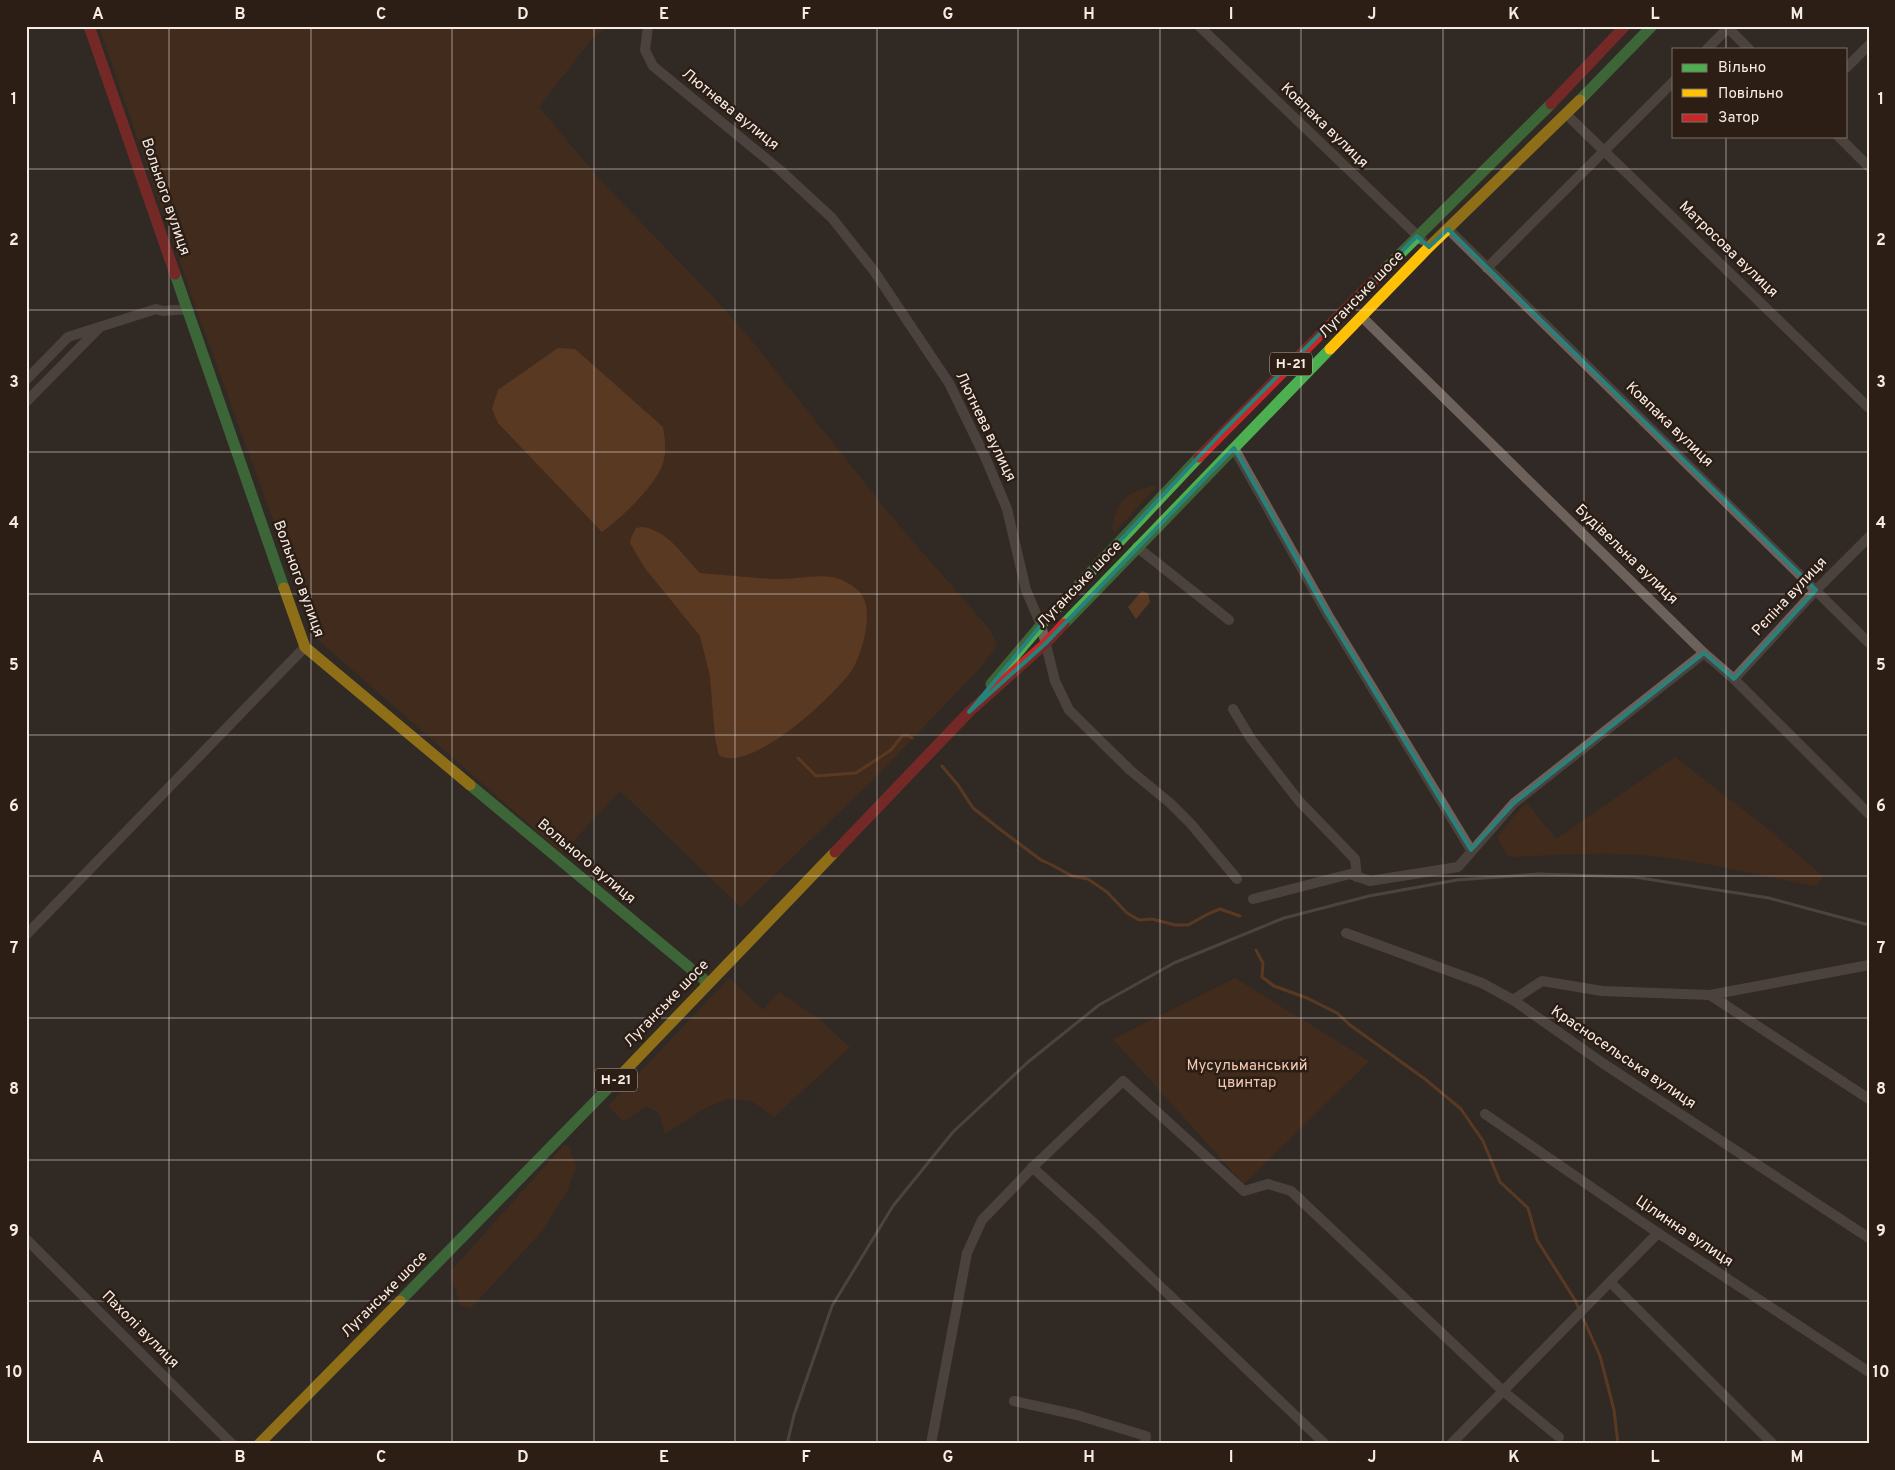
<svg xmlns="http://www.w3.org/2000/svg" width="1895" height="1470" font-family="Overpass,sans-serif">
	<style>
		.green { fill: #552e15 }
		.water { fill: #8c4c23 }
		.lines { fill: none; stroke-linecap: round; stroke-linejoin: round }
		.stream { stroke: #8c4c23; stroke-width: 3 }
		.street { stroke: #6c615b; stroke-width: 10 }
		.fast { stroke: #4caf50; stroke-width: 11 }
		.slow { stroke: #ffc107; stroke-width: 11 }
		.jam { stroke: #c62828; stroke-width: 11 }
		.rail { stroke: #6a625d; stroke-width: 3 }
		.marked { fill: none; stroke: #26827a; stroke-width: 4; stroke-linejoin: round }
		.grid { fill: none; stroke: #f6ece6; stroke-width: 1; stroke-opacity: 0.55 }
		.labels { text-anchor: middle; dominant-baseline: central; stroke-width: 5; stroke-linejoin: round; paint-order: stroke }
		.shield { fill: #2c1e15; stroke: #b9aea7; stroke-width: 1 }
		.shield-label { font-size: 14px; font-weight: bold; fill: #f6ece6 }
		.street-label { font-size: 15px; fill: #f6ece6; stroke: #2c1e15 }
		.park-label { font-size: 15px; fill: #f1c8b1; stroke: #2c1e15 }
		.neatline { fill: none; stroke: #f6ece6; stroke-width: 2 }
		.grid-label { font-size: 16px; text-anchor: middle; font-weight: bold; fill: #f6ece6 }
	</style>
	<rect width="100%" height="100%" fill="#312925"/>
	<g class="green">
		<path d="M99,26H609L593,37L539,107L601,181L716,300L752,341L891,516L991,631L997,646L977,671L874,779L741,907L620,791L562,853L316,638L196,308Z"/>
		<path d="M1155,485L1157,486L1115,532L1112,528C1119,496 1125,495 1155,485Z"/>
		<path d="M1675,757L1764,826L1824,877L1816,886C1758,876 1702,860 1643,855C1599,852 1553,855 1509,857L1497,837L1526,802L1556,839Z"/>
		<path d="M729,978L763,1010L779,992L820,1020L850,1047L774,1117L752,1101L728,1099L707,1107L665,1134L659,1113L646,1106L624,1122L608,1106Z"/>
		<path d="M1235,978L1369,1061L1244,1184L1113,1039Z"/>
		<path d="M564,1145L570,1148L576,1167L567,1192L542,1231L471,1308L460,1305L450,1272Z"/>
	</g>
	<g class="water">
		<path d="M558,348L575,349L663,427C665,439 667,453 662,466C652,489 622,517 602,532L498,423L492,409L498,390Z"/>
		<path d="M642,527C668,530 683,556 700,573C725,575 750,578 775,579C794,580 813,574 832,577C842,579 858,587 863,597C873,615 862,654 852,670C835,695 750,775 719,755L715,738L710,676L700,636L644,567L630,543L631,538L636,528Z"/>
		<path d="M1142,591L1148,593L1150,602L1136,619L1128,607Z"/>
	</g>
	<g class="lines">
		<g class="stream">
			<path d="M798,758L816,776L856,773L891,750L902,736L907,735L912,738"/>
			<path d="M942,766L958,785L973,808L1001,830L1041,860L1052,865L1072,876L1088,879L1107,892L1127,913L1139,920L1152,919L1175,925H1188L1208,914L1220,909L1240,916"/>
			<path d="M1256,950L1263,963L1262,977L1274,986L1307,998L1337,1013L1350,1025L1425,1079L1461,1109L1483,1141L1500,1182L1528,1208L1537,1240L1575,1300L1600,1356L1614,1410L1618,1444"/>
		</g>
		<g class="street">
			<path d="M648,26L645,50L653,66L780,170L832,218L874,271L949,383L986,459L1007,509L1026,590L1041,625L1055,681L1069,710L1130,770L1170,803L1191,824L1237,879"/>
			<path d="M1199,26L1422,240"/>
			<path d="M1726,26L1749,49"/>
			<path d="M1707,49L1730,26"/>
			<path d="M1846,68L1869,45"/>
			<path d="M1566,114L1869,408"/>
			<path d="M1838,136L1869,167"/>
			<path d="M1448,229L1869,643"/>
			<path d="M1487,268L1674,81"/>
			<path d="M1362,317L1704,653L1734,679L1869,814"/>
			<path d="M26,380L68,337L156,309L163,311L188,309"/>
			<path d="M26,402L100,327"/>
			<path d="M1234,448L1328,615L1471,850"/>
			<path d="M1137,547L1229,620"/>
			<path d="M1734,679L1816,590L1869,537"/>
			<path d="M1233,709L1251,739L1299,801L1355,859L1357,877"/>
			<path d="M1253,899L1350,874L1370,881L1458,867L1514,803L1704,653"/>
			<path d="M1346,933L1482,983L1513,1000L1604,1064L1869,1238"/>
			<path d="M26,935L305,647"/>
			<path d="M1710,995L1869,1099"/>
			<path d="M1513,1000L1542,981L1602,991L1710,995L1869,965"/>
			<path d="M1485,1114L1658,1233L1869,1372"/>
			<path d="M1032,1167L1094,1223L1325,1444"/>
			<path d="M26,1239L232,1444"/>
			<path d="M1610,1282L1773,1444"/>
			<path d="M1014,1401L1077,1415L1146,1436L1145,1444"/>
			<path d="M931,1444L967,1253L982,1220L1037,1163L1123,1081L1244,1191L1268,1184L1291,1191L1503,1391L1559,1437"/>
			<path d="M1451,1444L1658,1233"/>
		</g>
		<g class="fast">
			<path d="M1580,100L1652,26"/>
			<path d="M1386,268L1551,104"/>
			<path d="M175,274L284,588"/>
			<path d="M1064,624L1330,349"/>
			<path d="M991,684L1041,625L1199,457"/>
			<path d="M470,785L708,983"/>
			<path d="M400,1301L620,1076"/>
		</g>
		<g class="slow">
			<path d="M1330,349L1429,247L1580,100"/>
			<path d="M284,588L305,647L470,785"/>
			<path d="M620,1076L835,852"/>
			<path d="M259,1444L400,1301"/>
		</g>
		<g class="jam">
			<path d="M89,26L175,274"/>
			<path d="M1551,104L1625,26"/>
			<path d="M1199,457L1386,268"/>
			<path d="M835,852L969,712L1045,644L1064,624"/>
		</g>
		<path class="rail" d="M787,1444L794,1415L832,1306L893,1206L953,1132L1028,1062L1099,1005L1174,963L1284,918L1369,896L1457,880L1539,874L1634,877L1769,898L1869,925"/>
	</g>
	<path d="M0 0H1895V1470H0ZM1448,229L1816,590L1734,679L1704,653L1514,803L1471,850L1328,615L1234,448L1045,644L969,712L1041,625L1222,432L1417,236L1429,247Z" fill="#312925" fill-opacity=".55" fill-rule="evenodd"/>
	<path class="marked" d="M1448,229L1816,590L1734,679L1704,653L1514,803L1471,850L1328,615L1234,448L1045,644L969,712L1041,625L1222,432L1417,236L1429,247Z"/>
	<path class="grid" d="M169,26V1444M311,26V1444M452,26V1444M594,26V1444M735,26V1444M877,26V1444M1018,26V1444M1160,26V1444M1301,26V1444M1443,26V1444M1584,26V1444M1726,26V49M1726,136V1444M26,169H1869M26,310H1869M26,452H1869M26,594H1869M26,735H1869M26,876H1869M26,1018H1869M26,1160H1869M26,1301H1869"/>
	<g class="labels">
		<g class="shield">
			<rect x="1270" y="352.5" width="42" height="23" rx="4"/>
			<rect x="595" y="1068.5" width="42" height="23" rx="4"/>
		</g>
		<g class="shield-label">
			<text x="1291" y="364">Н-21</text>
			<text x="616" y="1080">Н-21</text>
		</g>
		<g class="street-label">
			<text transform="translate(730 110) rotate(39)">Лютнева вулиця</text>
			<text transform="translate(1324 126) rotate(44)">Ковпака вулиця</text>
			<text transform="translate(165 197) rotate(71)">Вольного вулиця</text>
			<text transform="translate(1728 250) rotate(44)">Матросова вулиця</text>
			<text transform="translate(1362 295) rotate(-46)">Луганське шосе</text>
			<text transform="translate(1669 425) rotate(44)">Ковпака вулиця</text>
			<text transform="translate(985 427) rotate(64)">Лютнева вулиця</text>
			<text transform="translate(1626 555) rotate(44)">Будівельна вулиця</text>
			<text transform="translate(298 579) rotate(70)">Вольного вулиця</text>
			<text transform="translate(1080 585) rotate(-46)">Луганське шосе</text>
			<text transform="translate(1790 597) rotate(-47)">Рєпіна вулиця</text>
			<text transform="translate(586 862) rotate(40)">Вольного вулиця</text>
			<text transform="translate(667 1004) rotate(-46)">Луганське шосе</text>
			<text transform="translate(1623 1058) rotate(34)">Красносельська вулиця</text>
			<text transform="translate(1684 1232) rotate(34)">Цілинна вулиця</text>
			<text transform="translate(385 1295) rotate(-45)">Луганське шосе</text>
			<text transform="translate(140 1330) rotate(45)">Пахолі вулиця</text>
		</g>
		<g class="park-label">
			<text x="1247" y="1066">Мусульманський<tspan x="1247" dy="17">цвинтар</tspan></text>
		</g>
	</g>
	<rect width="1895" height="1470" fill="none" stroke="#2c1e15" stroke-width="55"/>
	<rect x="1672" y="48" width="175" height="90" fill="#2c1e15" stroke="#7d7069"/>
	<rect x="1682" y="64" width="25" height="8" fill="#4caf50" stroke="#7d7069"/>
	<text x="1718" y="72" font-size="15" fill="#f6ece6">Вільно</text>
	<rect x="1682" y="89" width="25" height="8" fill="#ffc107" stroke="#7d7069"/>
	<text x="1718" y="98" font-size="15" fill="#f6ece6">Повільно</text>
	<rect x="1682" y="114" width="25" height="8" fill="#c62828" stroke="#7d7069"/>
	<text x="1718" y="122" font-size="15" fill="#f6ece6">Затор</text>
	<rect x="28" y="28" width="1840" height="1414" class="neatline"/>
	<g class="grid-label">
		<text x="98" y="19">A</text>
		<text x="240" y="19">B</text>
		<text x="381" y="19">C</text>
		<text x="523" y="19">D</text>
		<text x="664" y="19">E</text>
		<text x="806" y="19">F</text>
		<text x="948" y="19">G</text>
		<text x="1089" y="19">H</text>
		<text x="1231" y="19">I</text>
		<text x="1372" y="19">J</text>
		<text x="1514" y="19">K</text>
		<text x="1655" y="19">L</text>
		<text x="1797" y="19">M</text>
		<text x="14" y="104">1</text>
		<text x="1881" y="104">1</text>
		<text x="14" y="245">2</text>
		<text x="1881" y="245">2</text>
		<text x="14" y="387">3</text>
		<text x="1881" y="387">3</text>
		<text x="14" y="528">4</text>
		<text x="1881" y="528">4</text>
		<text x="14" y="670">5</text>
		<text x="1881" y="670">5</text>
		<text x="14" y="811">6</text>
		<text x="1881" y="811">6</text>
		<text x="14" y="953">7</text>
		<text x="1881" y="953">7</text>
		<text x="14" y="1094">8</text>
		<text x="1881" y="1094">8</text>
		<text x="14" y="1236">9</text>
		<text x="1881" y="1236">9</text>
		<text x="14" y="1377">10</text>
		<text x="1881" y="1377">10</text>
		<text x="98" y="1462">A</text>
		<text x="240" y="1462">B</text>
		<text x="381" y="1462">C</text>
		<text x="523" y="1462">D</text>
		<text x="664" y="1462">E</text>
		<text x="806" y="1462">F</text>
		<text x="948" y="1462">G</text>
		<text x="1089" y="1462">H</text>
		<text x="1231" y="1462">I</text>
		<text x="1372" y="1462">J</text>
		<text x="1514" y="1462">K</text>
		<text x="1655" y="1462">L</text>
		<text x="1797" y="1462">M</text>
	</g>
</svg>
